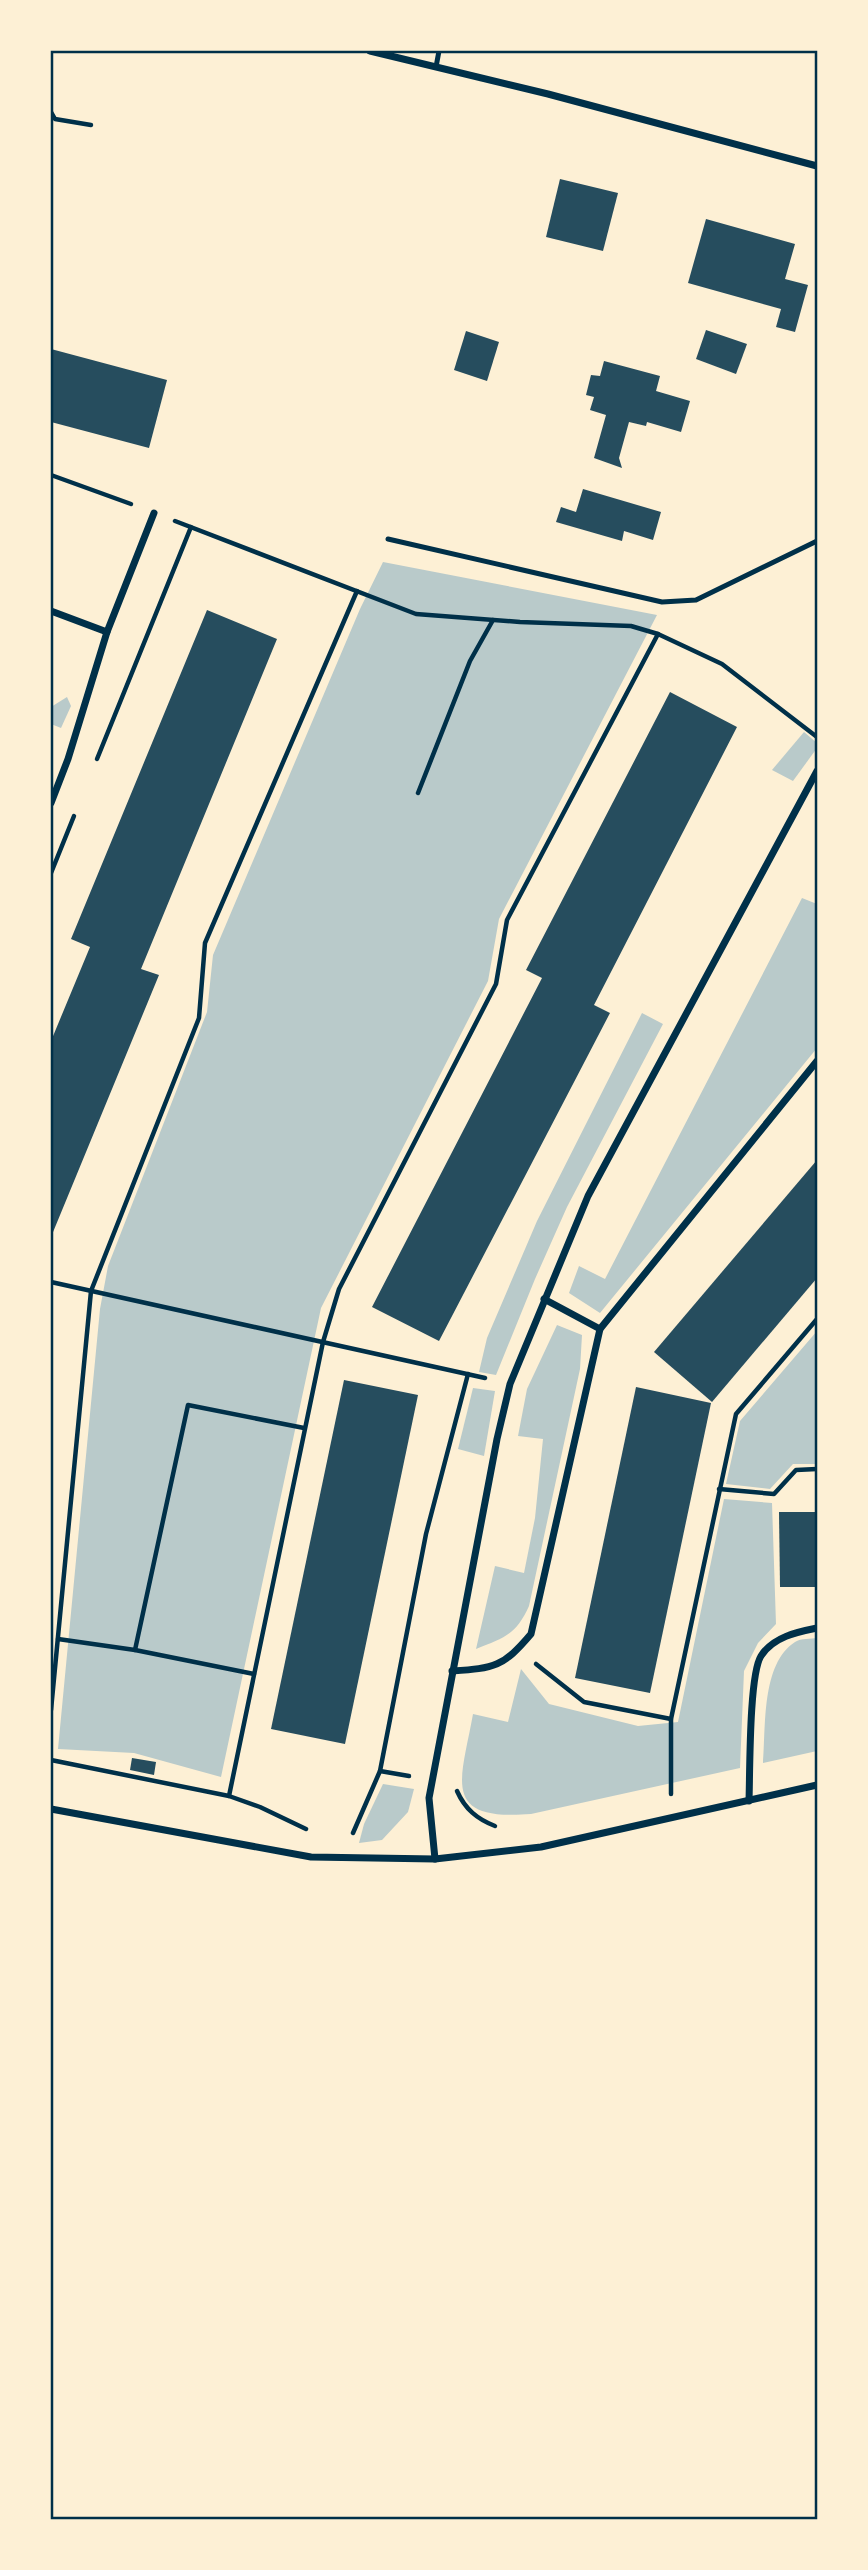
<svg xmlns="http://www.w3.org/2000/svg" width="868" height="2570" font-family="'PT Serif',serif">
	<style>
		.green { fill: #b9caca }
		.building { fill: #264d5e }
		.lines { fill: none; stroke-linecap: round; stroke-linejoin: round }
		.path { stroke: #003049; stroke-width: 4.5 }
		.service { stroke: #003049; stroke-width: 5 }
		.minor { stroke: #003049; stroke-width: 7 }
		.neatline { fill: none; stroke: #003049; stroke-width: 2.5 }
	</style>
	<rect width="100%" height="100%" fill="#fdf0d5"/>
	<g class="green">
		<path d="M383,562L657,615L499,919L488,981L321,1308L221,1777L134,1753L58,1749L100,1309L108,1266L207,1012L213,955L360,609Z"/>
		<path d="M67,697L71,706L61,728L51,724V707Z"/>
		<path d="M804,732L817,743V748L793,781L772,770Z"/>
		<path d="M802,898L817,904V1048L600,1313L569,1293L579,1266L605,1279Z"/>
		<path d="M642,1013L663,1024L567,1207L535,1279L496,1375L479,1372L487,1338L537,1221Z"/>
		<path d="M557,1325L582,1335L580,1369L529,1606C516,1635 504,1638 476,1649L495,1566L524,1573L535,1518L543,1439L518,1436L527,1389Z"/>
		<path d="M817,1331V1464H793L770,1489L726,1484L740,1421Z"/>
		<path d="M473,1388L495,1391L484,1456L458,1449Z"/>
		<path d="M724,1499L772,1503L776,1624L758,1643L744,1671L740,1768L531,1814C440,1821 461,1781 473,1714L508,1722L521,1669L549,1704L638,1726L678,1722Z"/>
		<path d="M817,1638V1751L763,1763C766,1727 761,1664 795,1642C801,1638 811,1639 817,1638Z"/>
		<path d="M383,1784L414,1789L408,1812L382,1840L359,1843L364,1824Z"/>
	</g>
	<g class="building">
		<path d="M560,179L618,193L603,251L546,237Z"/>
		<path d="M706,219L795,244L785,279L808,285L795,332L776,327L781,309L688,283Z"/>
		<path d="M706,330L747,344L736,374L696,359Z"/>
		<path d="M466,331L499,342L487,381L454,370Z"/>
		<path d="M51,349L167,380L149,448L51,422Z"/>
		<path d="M604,361L660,376L656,391L690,401L681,432L647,422L646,426L629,422L619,458L622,468L594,458L606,415L590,410L594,397L586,395L591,375L600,376Z"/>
		<path d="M583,489L661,512L653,540L624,531L622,541L556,522L561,507L576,512Z"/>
		<path d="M207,610L277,639L141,969L159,975L51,1237V1041L90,947L71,939Z"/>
		<path d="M670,692L737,727L594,1005L610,1013L439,1341L372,1307L542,978L526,970Z"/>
		<path d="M817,1160V1278L712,1402L654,1352Z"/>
		<path d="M344,1380L418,1395L345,1744L271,1729Z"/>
		<path d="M636,1387L711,1403L650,1693L575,1678Z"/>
		<path d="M779,1512H817V1587H780Z"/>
		<path d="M132,1758L156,1762L154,1775L130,1770Z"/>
	</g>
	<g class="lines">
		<g class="path">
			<path d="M51,112L55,119L91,125"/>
			<path d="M51,475L131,504"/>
			<path d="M175,521L416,614L520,622L631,626L658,634L722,664L817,737"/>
			<path d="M97,759L191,527"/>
			<path d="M418,793L470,661L493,620"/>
			<path d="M51,873L74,816"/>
			<path d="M51,1282L485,1378"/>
			<path d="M719,1489L774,1494L796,1470L817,1469"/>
			<path d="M58,1639L135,1650L254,1674"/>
			<path d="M135,1650L188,1405L304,1428"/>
			<path d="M536,1664L584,1702L671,1719"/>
			<path d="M51,1710L91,1291L199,1018L205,943L357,591"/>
			<path d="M51,1760L229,1796L260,1807L306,1829"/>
			<path d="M380,1771L409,1776"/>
			<path d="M457,1791C465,1809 477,1819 495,1826"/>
			<path d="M671,1794V1719L736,1414L817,1319"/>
			<path d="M229,1796L323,1342L339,1289L496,984L507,920L658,634"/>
			<path d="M353,1833L380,1771L426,1534L468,1374"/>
		</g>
		<g class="service">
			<path d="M436,67L439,51"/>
			<path d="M388,539L662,602L696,600L817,541"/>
		</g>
		<g class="minor">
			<path d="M370,51L548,94L817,166"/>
			<path d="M51,611L107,632"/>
			<path d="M51,803L68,759L107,632L154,513"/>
			<path d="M544,1299L600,1329"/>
			<path d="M452,1671C495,1668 503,1667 531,1634L600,1329L817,1061"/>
			<path d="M749,1801C750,1773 749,1675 761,1656C773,1637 797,1632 817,1628"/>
			<path d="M51,1809L311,1857L435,1859L541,1847L817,1785"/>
			<path d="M435,1859L429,1798L497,1439L510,1384L588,1196L817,771"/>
		</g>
	</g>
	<rect width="868" height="2570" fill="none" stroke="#fdf0d5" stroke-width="105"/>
	<rect x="52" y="52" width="764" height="2466" class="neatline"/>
</svg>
